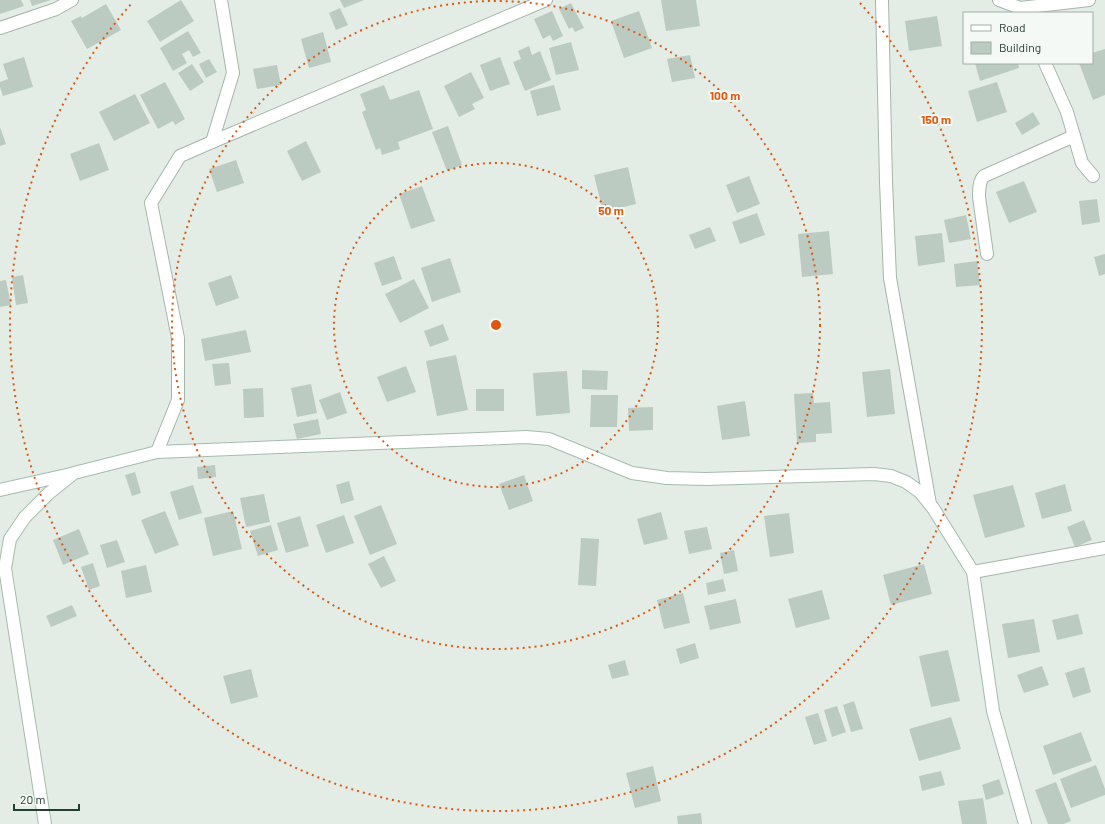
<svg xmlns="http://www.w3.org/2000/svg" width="1105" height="824" font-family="Barlow,sans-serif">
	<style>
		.building { fill: #bbcbc1 }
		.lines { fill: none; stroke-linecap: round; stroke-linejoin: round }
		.pedestrian-casing { stroke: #a6b5ac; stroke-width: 14 }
		.minor-casing { stroke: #a6b5ac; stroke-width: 14 }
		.secondary-casing { stroke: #a4bcae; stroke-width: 14 }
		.pedestrian { stroke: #fff; stroke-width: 12 }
		.minor { stroke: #fff; stroke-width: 12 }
		.secondary { stroke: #fff; stroke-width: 12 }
		.ring { fill: none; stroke: #de580e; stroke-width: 2; stroke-dasharray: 2 4 }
		.centre { fill: #de580e; stroke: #f4f9f5; stroke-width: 2 }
		.ring-label { font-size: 12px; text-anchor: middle; font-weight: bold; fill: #de580e; stroke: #f4f9f5; stroke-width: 4; stroke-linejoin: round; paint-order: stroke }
	</style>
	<rect width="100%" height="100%" fill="#e3ede6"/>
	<g class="building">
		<path d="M0,0H21L24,6L0,14Z"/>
		<path d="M30,0H51L32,6Z"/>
		<path d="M181,0L194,21L160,42L147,21Z"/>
		<path d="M340,0H364L344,8Z"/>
		<path d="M661,0H696L700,26L666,31Z"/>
		<path d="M571,3L584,28L575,32L572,27L569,29L559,9Z"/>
		<path d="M106,4L121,30L87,49L71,21L81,16L82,18Z"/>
		<path d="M340,8L348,25L336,30L329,13Z"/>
		<path d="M552,11L563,36L553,41L550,35L543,39L534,19Z"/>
		<path d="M639,11L652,48L624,58L611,21Z"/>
		<path d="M937,16L942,46L909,51L905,21Z"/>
		<path d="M188,31L201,53L193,57L189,50L182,54L187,63L173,71L160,48Z"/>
		<path d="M323,32L331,62L309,68L301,39Z"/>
		<path d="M571,42L579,70L556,75L549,48Z"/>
		<path d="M529,46L532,55L540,51L551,80L525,91L513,62L521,59L518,51Z"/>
		<path d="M1105,49V95L1093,100L1079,63H1092V53Z"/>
		<path d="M690,55L695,78L672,82L667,59Z"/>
		<path d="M24,57L33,87L3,96L0,87V82L8,79L3,64Z"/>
		<path d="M500,57L510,84L490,91L480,65Z"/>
		<path d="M209,59L217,72L206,78L199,64Z"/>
		<path d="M975,63H1018L1019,68L980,81Z"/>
		<path d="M192,64L204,82L190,91L178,73Z"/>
		<path d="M277,65L281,85L257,89L253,69Z"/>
		<path d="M471,72L484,98L472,104L475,109L459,117L444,86Z"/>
		<path d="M165,82L185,119L175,125L173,121L158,129L140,95Z"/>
		<path d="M997,82L1007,112L977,122L968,91Z"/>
		<path d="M384,85L390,100L419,90L433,129L398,142L400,149L382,155L380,148L376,150L362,112L366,110L360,94Z"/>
		<path d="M554,85L561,110L537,116L530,91Z"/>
		<path d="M135,94L150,123L114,141L99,112Z"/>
		<path d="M1033,112L1040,124L1022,135L1015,123Z"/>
		<path d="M448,126L462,165L447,171L432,132Z"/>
		<path d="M0,127L6,144L0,146Z"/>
		<path d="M306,141L321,172L302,181L287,151Z"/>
		<path d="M99,143L109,170L80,181L70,154Z"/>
		<path d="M236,160L244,183L217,192L209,169Z"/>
		<path d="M628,167L636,204L603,212L594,175Z"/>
		<path d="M749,176L760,204L737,213L726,185Z"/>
		<path d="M1024,181L1037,212L1009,223L996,192Z"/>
		<path d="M422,186L435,221L411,229L399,194Z"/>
		<path d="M1097,199L1100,222L1082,225L1079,201Z"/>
		<path d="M757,213L765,235L740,244L732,222Z"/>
		<path d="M966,215L971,239L949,243L944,220Z"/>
		<path d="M710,227L716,241L695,249L689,235Z"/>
		<path d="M829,231L833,274L802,277L798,234Z"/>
		<path d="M942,233L945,262L918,266L915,236Z"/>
		<path d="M1105,254V274L1099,276L1094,257Z"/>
		<path d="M394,256L402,279L382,286L374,263Z"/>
		<path d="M450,258L461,292L432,302L421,268Z"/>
		<path d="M977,261L980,285L956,287L954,264Z"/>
		<path d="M23,275L28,303L16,305L12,277Z"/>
		<path d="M231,275L239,298L216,306L208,283Z"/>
		<path d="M414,279L429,308L400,323L385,294Z"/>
		<path d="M6,280L11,305L0,307V281Z"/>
		<path d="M443,324L449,340L430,347L424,331Z"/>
		<path d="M246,330L251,352L205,361L201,339Z"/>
		<path d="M456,355L468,410L437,416L426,361Z"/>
		<path d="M229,363L231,384L215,386L212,364Z"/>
		<path d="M406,366L416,392L387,402L377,377Z"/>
		<path d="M890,369L895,414L867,417L862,372Z"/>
		<path d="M582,370L608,371L607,390L582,389Z"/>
		<path d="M567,371L570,413L536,416L533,373Z"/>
		<path d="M311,384L317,413L297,417L291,388Z"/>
		<path d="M263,388L264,417L244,418L243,389Z"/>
		<rect x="476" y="389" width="28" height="22"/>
		<path d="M340,392L347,413L327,420L319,400Z"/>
		<path d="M813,393L814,403L830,402L832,433L816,434V442L797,443L794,394Z"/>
		<path d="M591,395H618L617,427H590Z"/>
		<path d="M745,401L750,436L722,440L717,406Z"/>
		<path d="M653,407V430L629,431L628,408Z"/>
		<path d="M318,419L321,434L297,439L293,424Z"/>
		<path d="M215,465L216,477L198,479L197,467Z"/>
		<path d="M135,472L141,493L132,496L125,475Z"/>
		<path d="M524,475L533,501L509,510L499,484Z"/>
		<path d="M349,481L354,500L341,504L336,485Z"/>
		<path d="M1065,484L1072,511L1042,519L1035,493Z"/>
		<path d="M193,485L202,513L179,520L170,492Z"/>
		<path d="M1013,485L1025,527L985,538L973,495Z"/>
		<path d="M264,494L270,522L246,527L240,498Z"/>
		<path d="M381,505L397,544L370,555L354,516Z"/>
		<path d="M165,511L179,545L155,554L141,520Z"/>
		<path d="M233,511L242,549L213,556L204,518Z"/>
		<path d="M661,512L668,539L644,545L637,519Z"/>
		<path d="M789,513L794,553L770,557L764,516Z"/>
		<path d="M344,515L354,543L326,553L316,525Z"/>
		<path d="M300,516L309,546L286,553L277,523Z"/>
		<path d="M1084,520L1092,540L1075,547L1067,527Z"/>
		<path d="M271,525L278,550L258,556L250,531Z"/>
		<path d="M707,527L712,549L689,554L684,531Z"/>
		<path d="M79,529L89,554L63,565L53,540Z"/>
		<path d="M581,538L599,539L596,586L578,585Z"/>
		<path d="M117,540L125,562L107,568L100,545Z"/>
		<path d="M734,550L738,571L724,574L720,553Z"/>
		<path d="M384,556L396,581L381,588L368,564Z"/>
		<path d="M93,563L100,586L89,590L81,567Z"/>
		<path d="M924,564L932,594L891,605L883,575Z"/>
		<path d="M146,565L152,592L126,598L121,571Z"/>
		<path d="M723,579L726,591L708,595L706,583Z"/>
		<path d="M822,590L830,619L796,628L788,599Z"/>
		<path d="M683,593L690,623L664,629L657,600Z"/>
		<path d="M736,599L741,623L710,630L704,606Z"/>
		<path d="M72,605L77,616L51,627L46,616Z"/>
		<path d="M1078,614L1083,634L1057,640L1052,620Z"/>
		<path d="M1034,619L1040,652L1008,658L1002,624Z"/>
		<path d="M695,643L699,658L680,664L676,649Z"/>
		<path d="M948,650L960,701L931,707L919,656Z"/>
		<path d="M625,660L629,675L612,679L608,665Z"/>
		<path d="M1042,666L1049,685L1024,693L1017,675Z"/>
		<path d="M1084,667L1091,692L1073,698L1065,673Z"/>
		<path d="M251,669L258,697L231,704L223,676Z"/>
		<path d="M854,701L863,729L851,732L843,705Z"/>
		<path d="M837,706L846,732L832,737L824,710Z"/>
		<path d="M818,713L827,741L814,745L805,717Z"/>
		<path d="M951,717L961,749L919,761L909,729Z"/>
		<path d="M1081,732L1092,761L1053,775L1043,746Z"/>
		<path d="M1096,765L1105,789V795L1071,808L1060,779Z"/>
		<path d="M653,766L661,801L635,808L626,773Z"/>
		<path d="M941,771L945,785L922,791L919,776Z"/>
		<path d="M999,779L1004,794L986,800L982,785Z"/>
		<path d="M1056,782L1071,821L1063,824H1048L1035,790Z"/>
		<path d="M983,798L987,824H962L958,801Z"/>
		<path d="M701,813L702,824H678L677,816Z"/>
	</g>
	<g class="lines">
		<defs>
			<path id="pedestrian" d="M882,0L886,182L890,278L930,504"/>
			<g id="minor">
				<path d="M999,0L1020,8L1089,0"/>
				<path d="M0,28L56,9L72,0"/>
				<path d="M1045,63L1067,112L1082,163L1093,176"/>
				<path d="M212,142L546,0"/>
				<path d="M987,254L979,197C979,189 979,181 984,176L1074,136"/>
				<path d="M157,452L178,400V338L151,203L180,156L212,142L233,73L221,0"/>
				<path d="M973,572L1105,548"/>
			</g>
			<g id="secondary">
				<path d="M0,490L71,474"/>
				<path d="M45,824L5,568L10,539L25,517L49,493L74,473L157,452L526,437L549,439L632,473L667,478L706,479L874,474L891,476L906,482L920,492L933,508L973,572L993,711L1025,824"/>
			</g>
		</defs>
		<use href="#pedestrian" class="pedestrian-casing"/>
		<use href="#minor" class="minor-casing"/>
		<use href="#secondary" class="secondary-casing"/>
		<use href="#pedestrian" class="pedestrian"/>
		<use href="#minor" class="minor"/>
		<use href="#secondary" class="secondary"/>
	</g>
	<g class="ring">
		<circle cx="496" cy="325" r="162"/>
		<circle cx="496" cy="325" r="324"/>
		<path d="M860 3A486 486 0 1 1 132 3"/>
	</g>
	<circle cx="496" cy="325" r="6" class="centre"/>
	<g class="ring-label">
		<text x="725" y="100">100 m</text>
		<text x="936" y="124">150 m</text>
		<text x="611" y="215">50 m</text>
	</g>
	<rect x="963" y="12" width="130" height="52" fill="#f4f9f5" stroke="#a0aea7"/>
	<rect x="971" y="25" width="20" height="6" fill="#ffffff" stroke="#a0aea7"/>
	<text x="999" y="32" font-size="12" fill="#233e31">Road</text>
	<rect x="971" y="42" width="20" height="12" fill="#bbcbc1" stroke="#a0aea7"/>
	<text x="999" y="52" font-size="12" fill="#233e31">Building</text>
	<path d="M14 804v6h65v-6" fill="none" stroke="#233e31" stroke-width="2"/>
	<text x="20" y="804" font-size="12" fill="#233e31" stroke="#f4f9f5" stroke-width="3" paint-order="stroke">20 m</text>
</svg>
